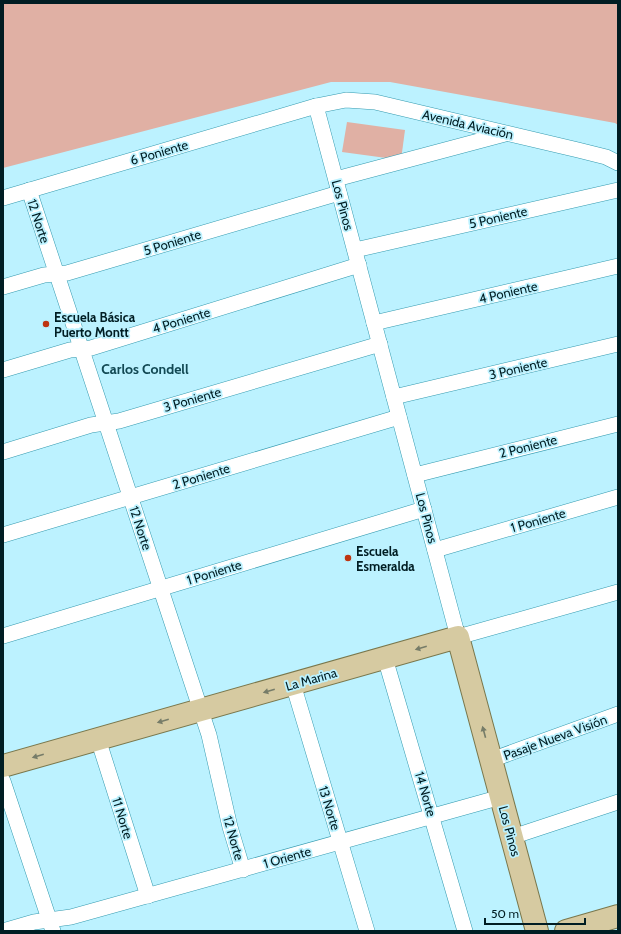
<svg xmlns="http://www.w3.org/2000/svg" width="621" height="934" font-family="Cabin,sans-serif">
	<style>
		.green { fill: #e0b0a4 }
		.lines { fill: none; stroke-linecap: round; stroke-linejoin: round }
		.street-casing { stroke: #359bb0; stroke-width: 16 }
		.primary-casing { stroke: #79774c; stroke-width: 24 }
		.street { stroke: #fff; stroke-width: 15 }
		.primary { stroke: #d6caa1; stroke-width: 22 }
		.oneway { fill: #767c68 }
		.poi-dot { fill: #be3410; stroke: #bcf2ff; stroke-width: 1.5 }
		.labels { text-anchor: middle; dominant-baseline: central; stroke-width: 3.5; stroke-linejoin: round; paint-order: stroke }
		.street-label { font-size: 13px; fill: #001d23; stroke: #bcf2ff }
		.poi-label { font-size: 13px; font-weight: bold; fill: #001d23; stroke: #bcf2ff; text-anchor: start }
		.neighbourhood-label { font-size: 14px; font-weight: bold; fill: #124954; stroke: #bcf2ff }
	</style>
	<rect width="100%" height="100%" fill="#bcf2ff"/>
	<g class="green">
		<path d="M3,3H618V125L615,123L390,82H331L3,168Z"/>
		<path d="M347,122L405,130L401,160L342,152Z"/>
	</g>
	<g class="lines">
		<defs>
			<g id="street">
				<path d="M316,106L458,637L618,592"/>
				<path d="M336,179L505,134"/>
				<path d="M29,190L209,735L230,827L243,870"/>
				<path d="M3,198L316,106L346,100L375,102L578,150L606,157L618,163"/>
				<path d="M355,250L618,190"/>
				<path d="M3,287L44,275L67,273L339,193"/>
				<path d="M374,323L618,266"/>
				<path d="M3,370L70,350L91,348L359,265"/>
				<path d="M394,397L618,344"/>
				<path d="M3,452L91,425L119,421L380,344"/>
				<path d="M415,475L618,424"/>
				<path d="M3,535L399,417"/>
				<path d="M435,550L618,497"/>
				<path d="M3,636L424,509"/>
				<path d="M385,658L465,931"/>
				<path d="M293,684L367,931"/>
				<path d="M98,739L148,896"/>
				<path d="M491,760L618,714"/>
				<path d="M3,781L53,931"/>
				<path d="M512,837L618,802"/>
				<path d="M3,931L34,922L71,917L501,797"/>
			</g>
			<g id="primary">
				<path d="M3,766L458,637L537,931"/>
				<path d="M566,931L618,916"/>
			</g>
		</defs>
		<use href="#street" class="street-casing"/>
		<use href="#primary" class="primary-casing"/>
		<use href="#street" class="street"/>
		<use href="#primary" class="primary"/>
	</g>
	<defs><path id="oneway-solid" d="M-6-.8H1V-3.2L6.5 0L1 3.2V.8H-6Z"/></defs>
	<g class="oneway">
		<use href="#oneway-solid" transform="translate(421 648) rotate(164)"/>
		<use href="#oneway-solid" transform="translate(269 691) rotate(164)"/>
		<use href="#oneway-solid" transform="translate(163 721) rotate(164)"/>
		<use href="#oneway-solid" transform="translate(484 732) rotate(-105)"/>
		<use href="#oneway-solid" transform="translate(38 756) rotate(164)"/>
	</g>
	<g class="poi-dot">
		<circle cx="46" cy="324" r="4"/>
		<circle cx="348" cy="558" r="4"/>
	</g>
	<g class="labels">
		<g class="street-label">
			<text transform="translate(468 124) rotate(13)">Avenida Aviación</text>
			<text transform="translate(159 152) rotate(-16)">6 Poniente</text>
			<text transform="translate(343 205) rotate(75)">Los Pinos</text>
			<text transform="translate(498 217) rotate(-13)">5 Poniente</text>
			<text transform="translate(39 221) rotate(72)">12 Norte</text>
			<text transform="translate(172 242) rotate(-17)">5 Poniente</text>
			<text transform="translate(508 292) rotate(-13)">4 Poniente</text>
			<text transform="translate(181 320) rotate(-17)">4 Poniente</text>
			<text transform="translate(518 368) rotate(-13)">3 Poniente</text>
			<text transform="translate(192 399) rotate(-16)">3 Poniente</text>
			<text transform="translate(528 446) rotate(-14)">2 Poniente</text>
			<text transform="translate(201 476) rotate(-17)">2 Poniente</text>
			<text transform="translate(427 518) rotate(75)">Los Pinos</text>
			<text transform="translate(538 520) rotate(-16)">1 Poniente</text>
			<text transform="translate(141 528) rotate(72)">12 Norte</text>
			<text transform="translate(214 572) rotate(-17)">1 Poniente</text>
			<text transform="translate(311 679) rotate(-16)">La Marina</text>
			<text transform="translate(555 737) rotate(-20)">Pasaje Nueva Visión</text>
			<text transform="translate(426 794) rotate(74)">14 Norte</text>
			<text transform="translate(330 808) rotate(73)">13 Norte</text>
			<text transform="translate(123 818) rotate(73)">11 Norte</text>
			<text transform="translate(510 831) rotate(75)">Los Pinos</text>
			<text transform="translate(234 838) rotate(74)">12 Norte</text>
			<text transform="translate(287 857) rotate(-16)">1 Oriente</text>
		</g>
		<g class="poi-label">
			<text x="54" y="317">Escuela Básica<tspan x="54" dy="15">Puerto Montt</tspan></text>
			<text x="356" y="551">Escuela<tspan x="356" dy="15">Esmeralda</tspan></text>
		</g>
		<g class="neighbourhood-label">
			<text x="145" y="369">Carlos Condell</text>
		</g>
	</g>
	<rect width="621" height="934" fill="none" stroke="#001d23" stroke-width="8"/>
	<path d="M485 918v6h100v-6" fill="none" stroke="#001d23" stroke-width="2"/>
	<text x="491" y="918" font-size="12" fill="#001d23" stroke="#bcf2ff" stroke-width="3" paint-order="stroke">50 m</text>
</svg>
